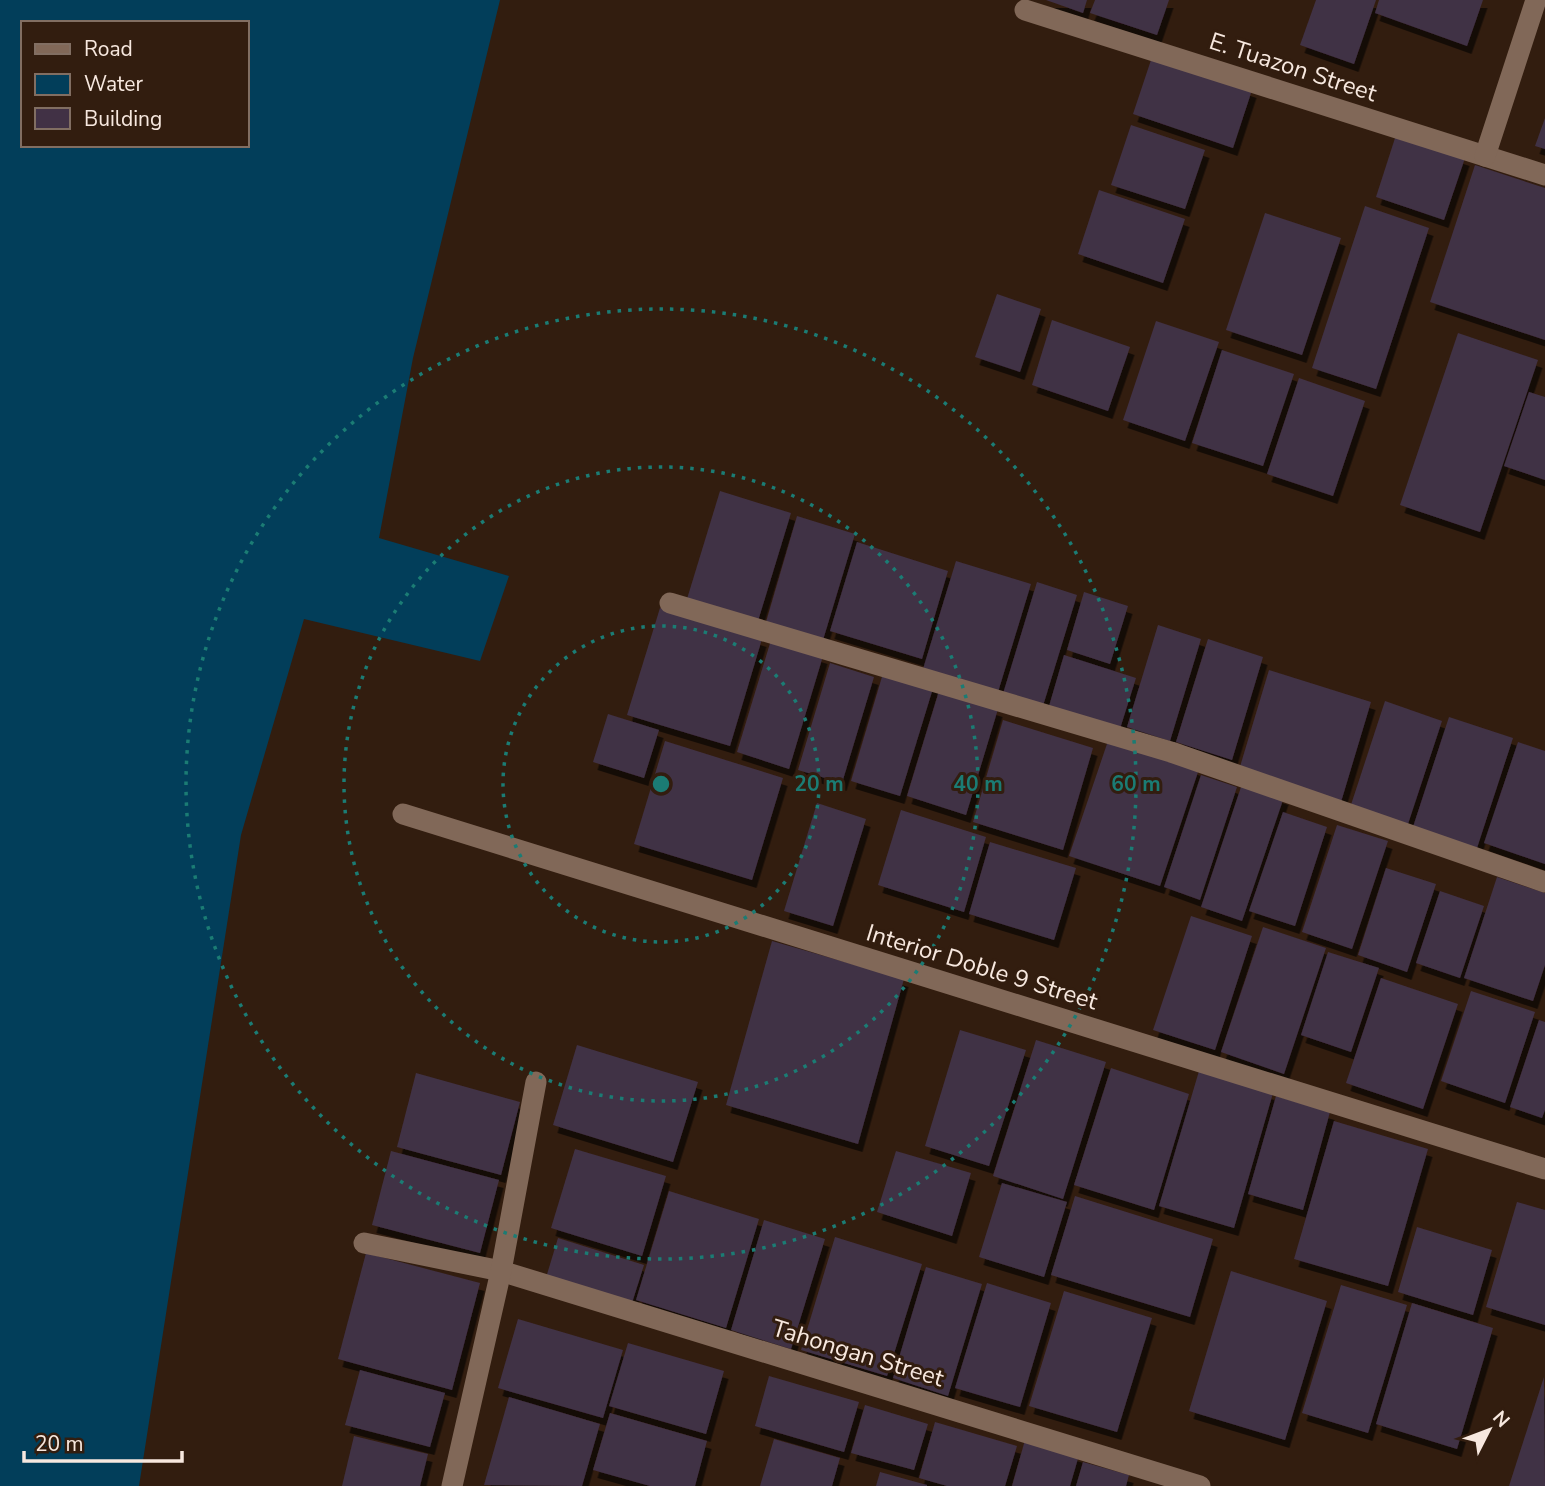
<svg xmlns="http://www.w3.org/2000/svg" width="1545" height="1486" font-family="'Nunito Sans',sans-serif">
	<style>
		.water { fill: #023e5a; fill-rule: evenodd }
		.building { fill: #413145; filter: url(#shadow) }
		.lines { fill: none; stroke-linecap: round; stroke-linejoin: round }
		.minor { stroke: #816858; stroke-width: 21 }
		.ring { fill: none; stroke: #1b7c74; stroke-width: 3.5; stroke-dasharray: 3.5 7 }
		.labels { text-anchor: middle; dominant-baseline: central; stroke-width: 6; stroke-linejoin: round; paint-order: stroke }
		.street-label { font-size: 24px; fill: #f7e8df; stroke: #321d0f }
		.centre { fill: #1b7c74; stroke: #321d0f; stroke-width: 3.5 }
		.ring-label { font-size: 21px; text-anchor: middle; font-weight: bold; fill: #1b7c74; stroke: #321d0f; stroke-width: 6; stroke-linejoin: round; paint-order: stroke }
	</style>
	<defs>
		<filter id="shadow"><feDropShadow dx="4.5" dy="8" stdDeviation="0" flood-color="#0009"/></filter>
	</defs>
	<rect width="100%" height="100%" fill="#321d0f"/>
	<path class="water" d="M0,0H500L413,358L379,538L509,576L480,661L304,619L241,835L139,1486H0ZM23,23H247V145H23Z"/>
	<g class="building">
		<path d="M1046,0H1087L1083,13Z"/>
		<path d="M1095,0H1169L1157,35L1090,13Z"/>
		<path d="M1316,0H1376L1354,64L1300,45Z"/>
		<path d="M1379,0H1483L1467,46L1375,13Z"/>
		<path d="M1152,57L1252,90L1233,148L1133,114Z"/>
		<path d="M1545,118V149L1535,146Z"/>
		<path d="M1131,125L1205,150L1185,209L1111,185Z"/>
		<path d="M1396,135L1465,158L1444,220L1376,197Z"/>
		<path d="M1475,165L1545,188V340L1430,302Z"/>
		<path d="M1099,190L1185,219L1163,283L1078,254Z"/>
		<path d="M1365,206L1429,228L1376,389L1312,368Z"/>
		<path d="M1265,213L1341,238L1302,355L1226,330Z"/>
		<path d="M997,294L1041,309L1020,372L975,357Z"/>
		<path d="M1052,320L1130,347L1108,411L1032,385Z"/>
		<path d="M1156,321L1219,342L1185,441L1123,420Z"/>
		<path d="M1458,333L1538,360L1480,532L1400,505Z"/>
		<path d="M1222,350L1294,374L1263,466L1192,443Z"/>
		<path d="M1299,378L1365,401L1333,496L1267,474Z"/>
		<path d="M1529,392L1545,397V480L1504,466Z"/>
		<path d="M720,491L791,513L758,621L687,599Z"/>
		<path d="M797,516L855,534L823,640L766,622Z"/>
		<path d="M857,542L948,571L922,659L830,631Z"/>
		<path d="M956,561L1031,584L998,692L923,669Z"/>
		<path d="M1037,582L1077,595L1042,709L1002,697Z"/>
		<path d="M1084,592L1128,606L1110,664L1067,650Z"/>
		<path d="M660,608L762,639L730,746L627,715Z"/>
		<path d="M1158,625L1201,639L1170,741L1127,727Z"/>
		<path d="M1208,639L1263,657L1232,760L1176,742Z"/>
		<path d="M771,640L823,656L789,769L737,752Z"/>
		<path d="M1064,655L1136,678L1118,735L1047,713Z"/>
		<path d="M830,663L874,677L842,783L798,770Z"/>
		<path d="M884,670L934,685L900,796L851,781Z"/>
		<path d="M1269,670L1371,702L1341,802L1239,770Z"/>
		<path d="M939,691L998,709L966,815L907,796Z"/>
		<path d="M1385,701L1442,721L1405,833L1348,814Z"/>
		<path d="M608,714L659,730L644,778L593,762Z"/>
		<path d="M1449,717L1513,738L1476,851L1412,830Z"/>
		<path d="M1003,720L1093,748L1063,850L973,822Z"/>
		<path d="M1109,738L1199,769L1160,886L1069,856Z"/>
		<path d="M665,741L783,778L752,880L634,844Z"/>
		<path d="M1518,742L1545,751V864L1484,843Z"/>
		<path d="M1201,775L1237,787L1200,900L1164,887Z"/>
		<path d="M1242,784L1284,797L1242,921L1201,907Z"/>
		<path d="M817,803L866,819L833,926L784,911Z"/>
		<path d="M901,810L986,837L964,912L878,885Z"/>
		<path d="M1283,812L1327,827L1295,926L1249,911Z"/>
		<path d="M1337,825L1388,841L1352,949L1302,932Z"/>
		<path d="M990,842L1076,868L1054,940L969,914Z"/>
		<path d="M1386,868L1436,884L1407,972L1358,955Z"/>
		<path d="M1497,877L1545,893V965L1533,1001L1464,978Z"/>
		<path d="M1440,891L1484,906L1460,978L1416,963Z"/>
		<path d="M1191,916L1252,936L1215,1050L1153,1030Z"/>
		<path d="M1263,927L1326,948L1284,1074L1221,1052Z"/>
		<path d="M772,941L904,979L858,1144L726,1105Z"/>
		<path d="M1328,952L1379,968L1351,1052L1301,1035Z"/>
		<path d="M1381,978L1458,1004L1423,1109L1346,1083Z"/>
		<path d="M1471,991L1535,1012L1505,1103L1441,1081Z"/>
		<path d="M1539,1020L1545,1022V1110L1542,1118L1510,1107Z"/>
		<path d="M960,1030L1026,1050L989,1166L925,1146Z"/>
		<path d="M1036,1040L1106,1062L1063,1199L993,1176Z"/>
		<path d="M577,1045L698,1082L673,1162L553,1125Z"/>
		<path d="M1111,1068L1189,1094L1154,1210L1074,1185Z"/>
		<path d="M1199,1071L1273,1093L1234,1228L1159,1206Z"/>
		<path d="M416,1073L520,1102L501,1175L397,1147Z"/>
		<path d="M1276,1096L1330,1112L1303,1210L1248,1194Z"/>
		<path d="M1334,1121L1428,1149L1388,1286L1294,1259Z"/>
		<path d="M575,1149L666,1176L642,1256L551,1228Z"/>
		<path d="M391,1151L499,1180L480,1253L372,1225Z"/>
		<path d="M896,1151L971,1173L952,1236L877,1212Z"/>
		<path d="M1002,1183L1067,1202L1044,1277L979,1257Z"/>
		<path d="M669,1191L759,1219L726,1328L636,1300Z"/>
		<path d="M1075,1196L1213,1239L1190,1317L1051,1275Z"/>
		<path d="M1517,1202L1545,1210V1325L1486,1307Z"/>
		<path d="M764,1220L825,1239L791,1349L731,1330Z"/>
		<path d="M1417,1227L1492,1250L1473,1315L1398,1292Z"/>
		<path d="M835,1237L922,1264L887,1376L801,1350Z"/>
		<path d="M558,1238L644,1265L631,1306L545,1281Z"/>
		<path d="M366,1253L480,1283L452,1390L338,1359Z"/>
		<path d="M926,1267L982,1284L948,1396L893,1378Z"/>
		<path d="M1231,1271L1327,1301L1285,1440L1189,1411Z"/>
		<path d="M987,1283L1051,1303L1020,1407L955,1388Z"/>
		<path d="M1341,1285L1407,1305L1368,1433L1302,1413Z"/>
		<path d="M1064,1291L1152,1318L1117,1432L1029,1406Z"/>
		<path d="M1412,1303L1493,1328L1457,1449L1376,1424Z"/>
		<path d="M518,1319L623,1350L603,1418L498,1388Z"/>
		<path d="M628,1343L724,1371L706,1434L609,1406Z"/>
		<path d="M360,1370L445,1393L430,1447L345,1425Z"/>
		<path d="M769,1376L859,1402L844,1452L755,1426Z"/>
		<path d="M1544,1377L1545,1486H1509Z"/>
		<path d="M509,1397L600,1424L582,1486L484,1485Z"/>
		<path d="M865,1405L928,1424L914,1470L851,1453Z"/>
		<path d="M610,1413L707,1441L695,1486H650L593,1470Z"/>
		<path d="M935,1422L1017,1446L1005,1486H947L919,1478Z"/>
		<path d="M354,1436L428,1454L420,1486H342Z"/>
		<path d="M774,1439L840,1458L832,1486H760Z"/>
		<path d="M1025,1440L1079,1455L1070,1486H1012Z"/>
		<path d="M1083,1462L1129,1475L1126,1486H1076Z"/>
		<path d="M880,1472L927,1485V1486H876Z"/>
	</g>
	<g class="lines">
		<g class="minor">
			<path d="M1025,10L1545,175"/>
			<path d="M1485,156L1536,0"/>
			<path d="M670,603L1171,752L1545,882"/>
			<path d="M403,814L1545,1169"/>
			<path d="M364,1243L501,1271L1200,1486"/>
			<path d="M452,1486L501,1271L536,1082"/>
		</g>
	</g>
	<g class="ring">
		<circle cx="661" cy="784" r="158"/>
		<circle cx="661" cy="784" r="317"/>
		<circle cx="661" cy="784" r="475"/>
	</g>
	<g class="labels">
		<g class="street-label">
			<text transform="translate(1293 67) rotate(18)">E. Tuazon Street</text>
			<text transform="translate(982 967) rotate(17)">Interior Doble 9 Street</text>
			<text transform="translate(858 1353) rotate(17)">Tahongan Street</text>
		</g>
	</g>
	<circle cx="661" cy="784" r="10" class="centre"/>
	<g class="ring-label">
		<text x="819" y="791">20 m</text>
		<text x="978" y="791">40 m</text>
		<text x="1136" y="791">60 m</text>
	</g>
	<rect x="21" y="21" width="228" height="126" fill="#321d0f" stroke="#816e62" stroke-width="2"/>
	<rect x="35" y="44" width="35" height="10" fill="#816858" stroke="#816e62" stroke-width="2"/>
	<text x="84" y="56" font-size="21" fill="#f7e8df">Road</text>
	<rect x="35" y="74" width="35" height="21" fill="#023e5a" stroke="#816e62" stroke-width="2"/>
	<text x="84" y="91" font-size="21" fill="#f7e8df">Water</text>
	<rect x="35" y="108" width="35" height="21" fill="#413145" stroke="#816e62" stroke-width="2"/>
	<text x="84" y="126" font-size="21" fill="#f7e8df">Building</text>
	<g transform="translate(1489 1430) rotate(48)" stroke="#321d0f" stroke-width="5" paint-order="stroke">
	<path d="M0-5L12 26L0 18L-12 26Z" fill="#f7e8df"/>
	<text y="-10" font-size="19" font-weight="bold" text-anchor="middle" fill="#f7e8df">N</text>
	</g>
	<path d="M24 1451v10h158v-10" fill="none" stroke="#f7e8df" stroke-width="3.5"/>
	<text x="35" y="1451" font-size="21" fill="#f7e8df" stroke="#321d0f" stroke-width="5" paint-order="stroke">20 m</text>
</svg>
